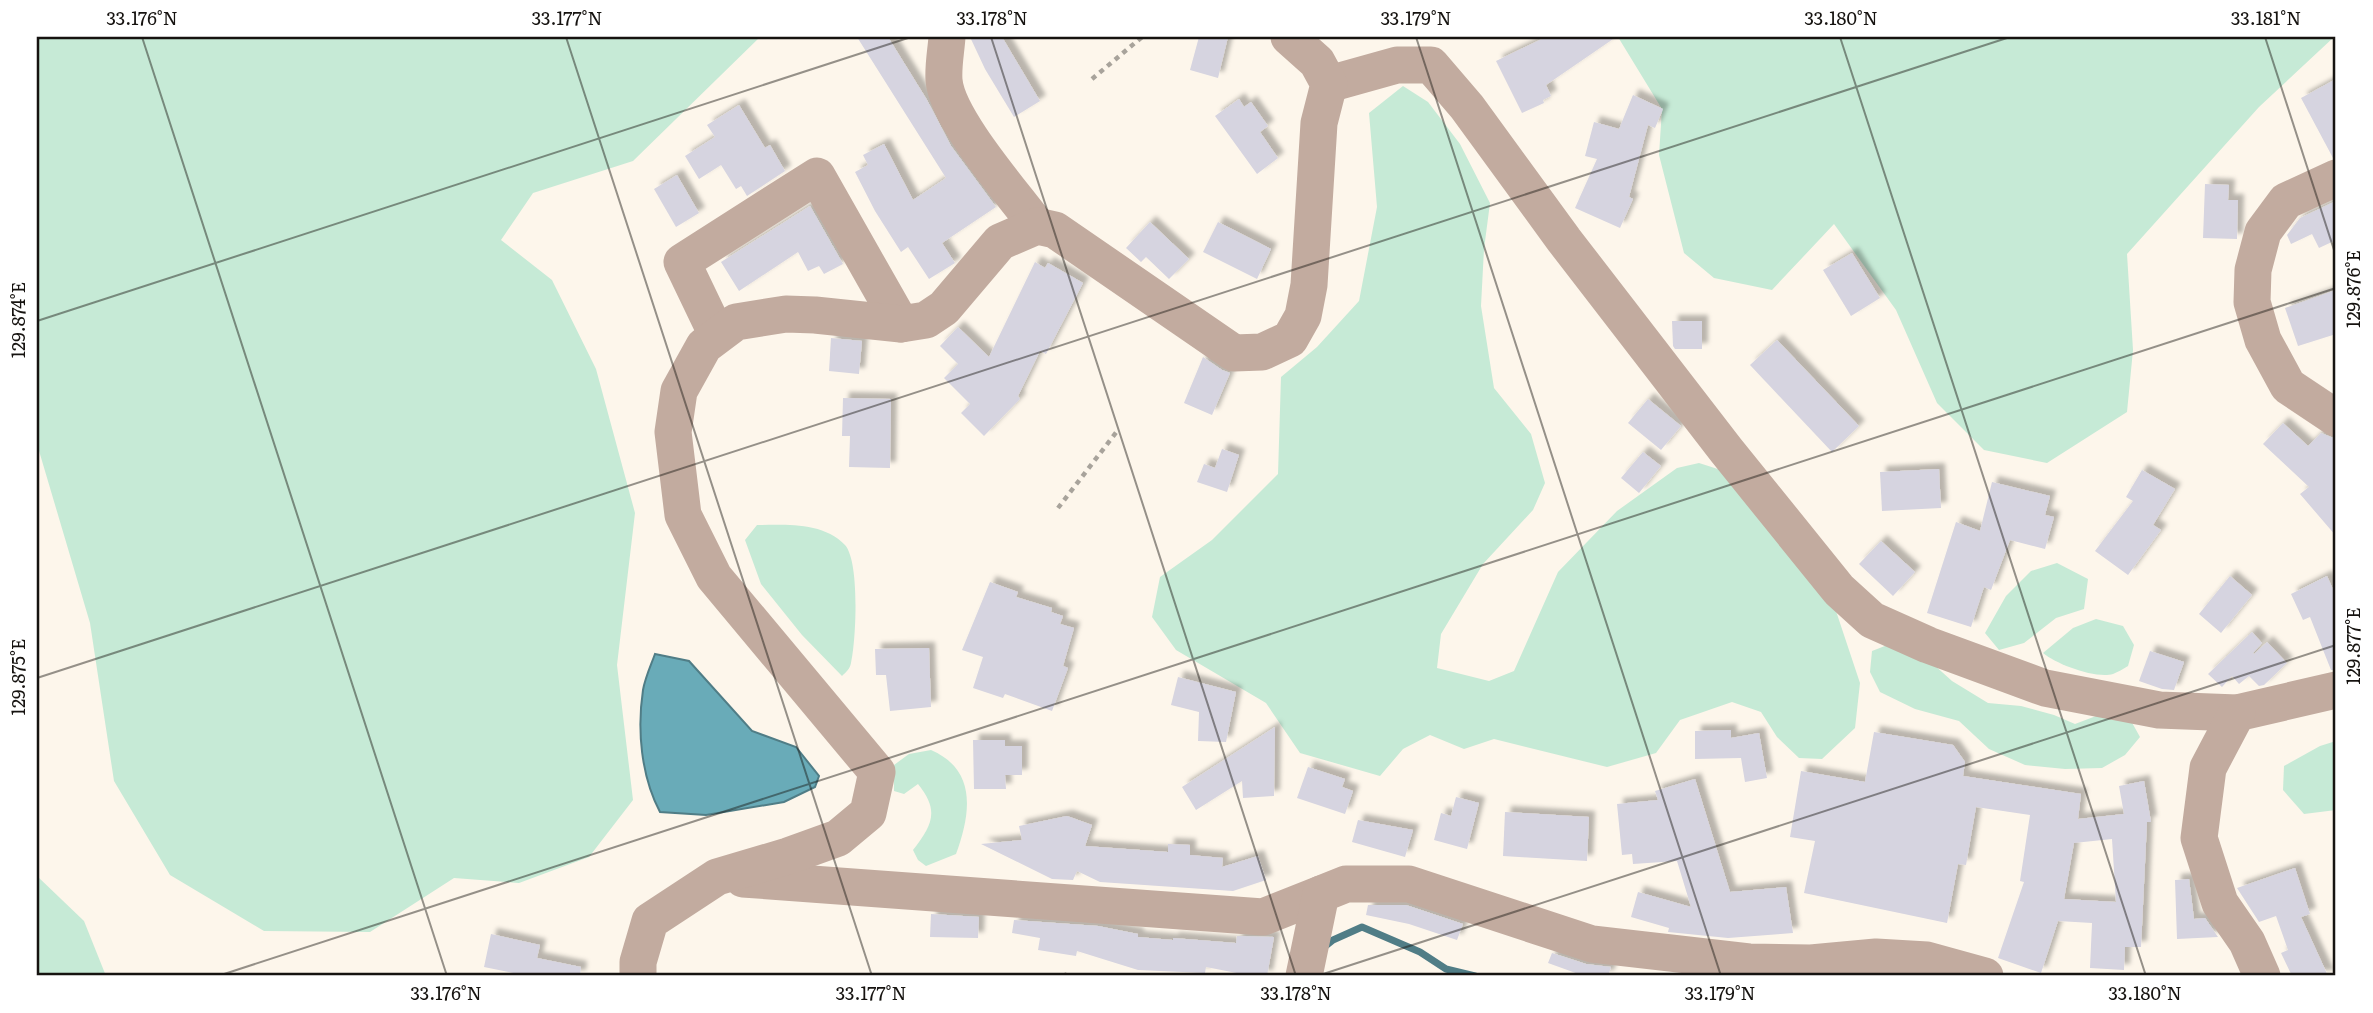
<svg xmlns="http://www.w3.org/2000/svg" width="2373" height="1013" font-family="Literata,serif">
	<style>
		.green { fill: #c6ead6 }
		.water { fill: #69abb8; stroke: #507d86; stroke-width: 2 }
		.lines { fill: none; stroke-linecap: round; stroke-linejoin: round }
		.stream { stroke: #507d86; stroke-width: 7 }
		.building { fill: #d6d4e0; fill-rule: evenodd; filter: url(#shadow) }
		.path { stroke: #a8a39b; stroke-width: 4.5; stroke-dasharray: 5 5; stroke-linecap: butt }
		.minor { stroke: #c2ab9f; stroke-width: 37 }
		.ticks { fill: none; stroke: #161310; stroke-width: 2; stroke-opacity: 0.45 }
		.neatline { fill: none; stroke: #161310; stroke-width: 2.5 }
		.ticks-label { font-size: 18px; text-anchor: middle; fill: #161310 }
	</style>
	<defs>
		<filter id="shadow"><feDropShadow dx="6" dy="-6" stdDeviation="2" flood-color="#0004"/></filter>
	</defs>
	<rect width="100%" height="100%" fill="#fdf6eb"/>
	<g class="green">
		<path d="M37,37H760L633,161L533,193L501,240L552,280L596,369L635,513L617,665L633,800L589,857L519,883L454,878L370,932L264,931L170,875L114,781L90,623L37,444Z"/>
		<path d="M1618,37H2334L2259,107L2127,254L2133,350L2127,412L2047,463L1984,450L1937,403L1896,310L1834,224L1772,290L1714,278L1684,253L1659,155L1662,109Z"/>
		<path d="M1403,86L1428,102L1460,144L1490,203L1484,249L1481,306L1494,388L1531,434L1545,483L1533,510L1483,564L1441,634L1437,668L1489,681L1514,671L1558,572L1617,511L1677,468L1699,463L1724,471L1836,611L1860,683L1855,728L1822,759L1799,758L1777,737L1761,712L1732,702L1680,720L1656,753L1607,767L1494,739L1464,749L1430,735L1403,749L1380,776L1300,753L1266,703L1176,650L1152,617L1160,577L1212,540L1278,474L1281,377L1317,347L1359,301L1377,207L1369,113Z"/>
		<path d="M757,525C786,525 823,522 845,545C860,562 856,641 851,663C850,669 846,672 842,676L802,635L761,584L745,540Z"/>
		<path d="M2057,563L2088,579L2084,609L2056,618L2024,643L1999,650L1985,633L2006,596L2031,571Z"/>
		<path d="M2096,619L2123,626L2134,645L2128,666C2123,669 2118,672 2113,674C2095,679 2056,664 2043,653L2073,628Z"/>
		<path d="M1890,644L1922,654L1952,681L1988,703L2021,706L2054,715L2075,724L2104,713L2130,719L2140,737L2125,755L2102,768L2065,769L2025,765L1989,749L1959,721L1915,709L1880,692L1870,672L1872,651Z"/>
		<path d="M2336,741V810L2304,814L2283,790L2284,766L2320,746Z"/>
		<path d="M931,750C977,770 971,813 956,854L926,866L918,860L913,850C932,825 940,811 918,784L904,794L894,791V765L909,754Z"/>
		<path d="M37,876L84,921L106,976H37Z"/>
	</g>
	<path class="water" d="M655,654L689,661L752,731L796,747L819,776L815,787L784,802L706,815L660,812C641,776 637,730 643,690C645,678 651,665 655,654Z"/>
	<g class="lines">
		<path class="stream" d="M1323,948L1333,940L1362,927L1420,952L1446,969L1475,976"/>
	</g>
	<g class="building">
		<path d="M857,37H888L927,100L951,146L996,207L942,243L955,263L929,279L908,247L901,252L875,211L855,172L868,165L863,155L884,144L913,200L946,178Z"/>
		<path d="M970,37H1002L1040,101L1014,117L985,69Z"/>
		<path d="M1199,37H1228L1218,78L1190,70Z"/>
		<path d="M1546,37H1616L1546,85L1551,96L1543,100L1544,103L1522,113L1496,61Z"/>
		<path d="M2336,79V157L2333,158L2301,98Z"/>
		<path d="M1633,95L1663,109L1655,128L1648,125L1629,197L1633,199L1620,228L1575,208L1597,159L1585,156L1594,122L1619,129Z"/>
		<path d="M1239,99L1244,107L1251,102L1268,126L1260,132L1278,158L1257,174L1215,116Z"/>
		<path d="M739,105L765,148L770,145L785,171L747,196L741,186L736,189L721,165L699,179L685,156L715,137L707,125Z"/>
		<path d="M677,175L699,213L676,227L654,189Z"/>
		<path d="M2205,184L2229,185L2228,200H2238L2237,239L2203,238Z"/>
		<path d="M2336,201V240L2319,248L2312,234L2291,244L2287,235L2300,218Z"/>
		<path d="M810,206L843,264L824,274L819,266L808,271L798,252L739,291L721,262Z"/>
		<path d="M1150,222L1189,259L1169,279L1146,257L1141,262L1126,248Z"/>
		<path d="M1218,222L1271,249L1257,279L1203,252Z"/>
		<path d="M1852,253L1880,298L1851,316L1823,270Z"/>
		<path d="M1035,262L1045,268L1048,263L1083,283L1046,354L1040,351L1018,396L1020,399L984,436L961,413L970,404L944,378L958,364L940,346L958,327L989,357Z"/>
		<path d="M2336,290V334L2298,346L2285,308Z"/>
		<path d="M1672,321H1702V349H1675L1673,346Z"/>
		<path d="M831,338L862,341L859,374L829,371Z"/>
		<path d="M1777,340L1859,426L1832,452L1750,365Z"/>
		<path d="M1203,357L1222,370L1230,373L1212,415L1184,403Z"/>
		<path d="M843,398L891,399L890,468L849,467L850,436H842Z"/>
		<path d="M1648,399L1681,426L1661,450L1628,423Z"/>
		<path d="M2283,423L2308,446L2321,433L2336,439V536L2300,494L2309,487L2263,444Z"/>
		<path d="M1222,449L1239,455L1227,492L1197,482L1204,464L1215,468Z"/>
		<path d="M1643,452L1661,466L1639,493L1621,478Z"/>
		<path d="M1939,469L1941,508L1882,511L1880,472Z"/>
		<path d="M2142,470L2175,489L2153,525L2161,530L2128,575L2095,551L2133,501L2126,497Z"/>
		<path d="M1992,482L2050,496L2045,515L2054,517L2045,549L2010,540L1991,590L1984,587L1971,627L1927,613L1956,522L1980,531Z"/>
		<path d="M1881,541L1915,572L1893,596L1859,564Z"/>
		<path d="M2230,576L2252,595L2221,633L2199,614Z"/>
		<path d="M2327,576L2336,596V670H2331L2310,617L2303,620L2291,594Z"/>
		<path d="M990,582L1018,592L1016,597L1052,608L1051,612L1063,616L1060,624L1074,628L1063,666L1068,668L1052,711L1005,694L1003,698L973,688L983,657L962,650Z"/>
		<path d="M2252,632L2262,643L2253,653L2254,654L2267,642L2287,663L2264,685L2259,686L2249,676L2239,684L2232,676L2222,687L2208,674Z"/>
		<path d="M929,648L931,707L890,711L886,675H876L875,649Z"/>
		<path d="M2150,651L2184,662L2174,690L2162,689L2139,681Z"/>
		<path d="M1178,677L1236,692L1226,742L1198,741L1199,712L1171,705Z"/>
		<path d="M1275,727L1274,796L1243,798L1242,781L1196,810L1182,787Z"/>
		<path d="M1731,730V738L1759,733L1767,778L1745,782L1741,758L1695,759V731Z"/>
		<path d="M1874,732L1953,745L1965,762L1963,776L2081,794L2078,819L2124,814L2119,786L2144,781L2151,822H2147L2141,947H2125L2124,970L2090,968L2092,923L2058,921L2041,973L1998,958L2024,882L2020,881L2030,815L1976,807L1966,865L1958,864L1947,923L1804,893L1815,841L1790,837L1801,771L1865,782ZM2112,839L2116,902L2064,899L2074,843Z"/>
		<path d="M973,740H1005V746H1022V775H1005L1006,789H974Z"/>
		<path d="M1308,767L1345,779L1342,787L1353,791L1345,814L1297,798Z"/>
		<path d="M1695,779L1730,892L1786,887L1793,933L1728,938L1668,932L1669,928L1631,917L1638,892L1691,907L1677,861L1633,864L1632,854L1622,855L1617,804L1658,800L1655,791Z"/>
		<path d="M1456,797L1479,803L1467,849L1434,840L1441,813L1451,816Z"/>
		<path d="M1505,812L1589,817L1587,861L1503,856Z"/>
		<path d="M1067,816L1092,825L1085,846L1168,852V844L1190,845V855L1223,858L1222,867L1258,856L1266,880L1233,891L1100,882L1077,871L1073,880L1052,879L981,844L1022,840L1019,826Z"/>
		<path d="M1358,820L1413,830L1405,857L1352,842Z"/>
		<path d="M2295,868L2310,914L2301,917L2328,976H2292L2281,953L2288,950L2276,916L2259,922L2237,888Z"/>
		<path d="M2189,879L2194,919L2205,918L2218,937L2177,939L2175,880Z"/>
		<path d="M1368,905H1406L1463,924L1457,940L1409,924L1366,915Z"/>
		<path d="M931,914L979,917L978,938L930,937Z"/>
		<path d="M1014,920L1098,926L1138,934V937L1173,940V938L1236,943L1237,936L1274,937L1267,976H1252L1206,967L1205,973L1138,970L1077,951L1076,956L1038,950L1040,938L1012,933Z"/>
		<path d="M491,934L540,945L537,958L581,967L580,976H528L484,967Z"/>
		<path d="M1552,953L1586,964L1611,967L1608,976H1584L1548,963Z"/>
	</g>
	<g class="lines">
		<g class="path">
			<path d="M1092,79L1142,37"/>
			<path d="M1058,508L1118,430"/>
			<path d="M1066,976L1067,973"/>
		</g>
		<g class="minor">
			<path d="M947,37C946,51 943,66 944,80C947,119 1012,192 1037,226"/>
			<path d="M1329,84L1397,65H1431L1467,107L1564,240L1726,450L1839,590L1872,620L1928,645L2045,688L2159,710L2237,713L2336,690"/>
			<path d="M2336,178L2286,201L2263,232L2253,270L2252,302L2263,340L2288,386L2336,418"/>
			<path d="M717,335L682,262L817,176L901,324"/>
			<path d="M2237,713L2208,768L2199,838L2220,903L2247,942L2262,976"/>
			<path d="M743,879L1263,917L1321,894"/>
			<path d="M638,976V962L650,921L717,877L788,856L838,838L868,813L877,772L714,577L683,515L673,432L679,391L704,346L736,322L786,314L815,315L901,324L926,320L944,308L1000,242L1037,226L1055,230L1234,353L1262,352L1290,339L1303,316L1309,285L1319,123L1329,84L1317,62L1289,37"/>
			<path d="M1304,976L1321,894L1346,884H1409L1592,944L1749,962L1811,963L1876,957L1927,960L1985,976"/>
		</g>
	</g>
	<path class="ticks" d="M142,37L447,976M566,37L872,976M991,37L1296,976M1416,37L1721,976M1840,37L2146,976M2265,37L2336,256M37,321L911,37M37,678L2010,37M218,976L2336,288M1317,976L2336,645"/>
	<rect width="2373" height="1013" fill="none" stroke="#ffffff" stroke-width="77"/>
	<rect x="38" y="38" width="2296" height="936" class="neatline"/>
	<g class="ticks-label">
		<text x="142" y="25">33.176°N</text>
		<text x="567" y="25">33.177°N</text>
		<text x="992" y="25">33.178°N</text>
		<text x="1416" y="25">33.179°N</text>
		<text x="1841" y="25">33.180°N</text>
		<text x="2266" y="25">33.181°N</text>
		<text transform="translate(2354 289) rotate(-90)" y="6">129.876°E</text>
		<text transform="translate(19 320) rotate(-90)" y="6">129.874°E</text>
		<text transform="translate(2354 646) rotate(-90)" y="6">129.877°E</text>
		<text transform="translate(19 677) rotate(-90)" y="6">129.875°E</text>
		<text x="446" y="1000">33.176°N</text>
		<text x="871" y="1000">33.177°N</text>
		<text x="1296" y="1000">33.178°N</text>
		<text x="1720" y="1000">33.179°N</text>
		<text x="2145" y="1000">33.180°N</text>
	</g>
</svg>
